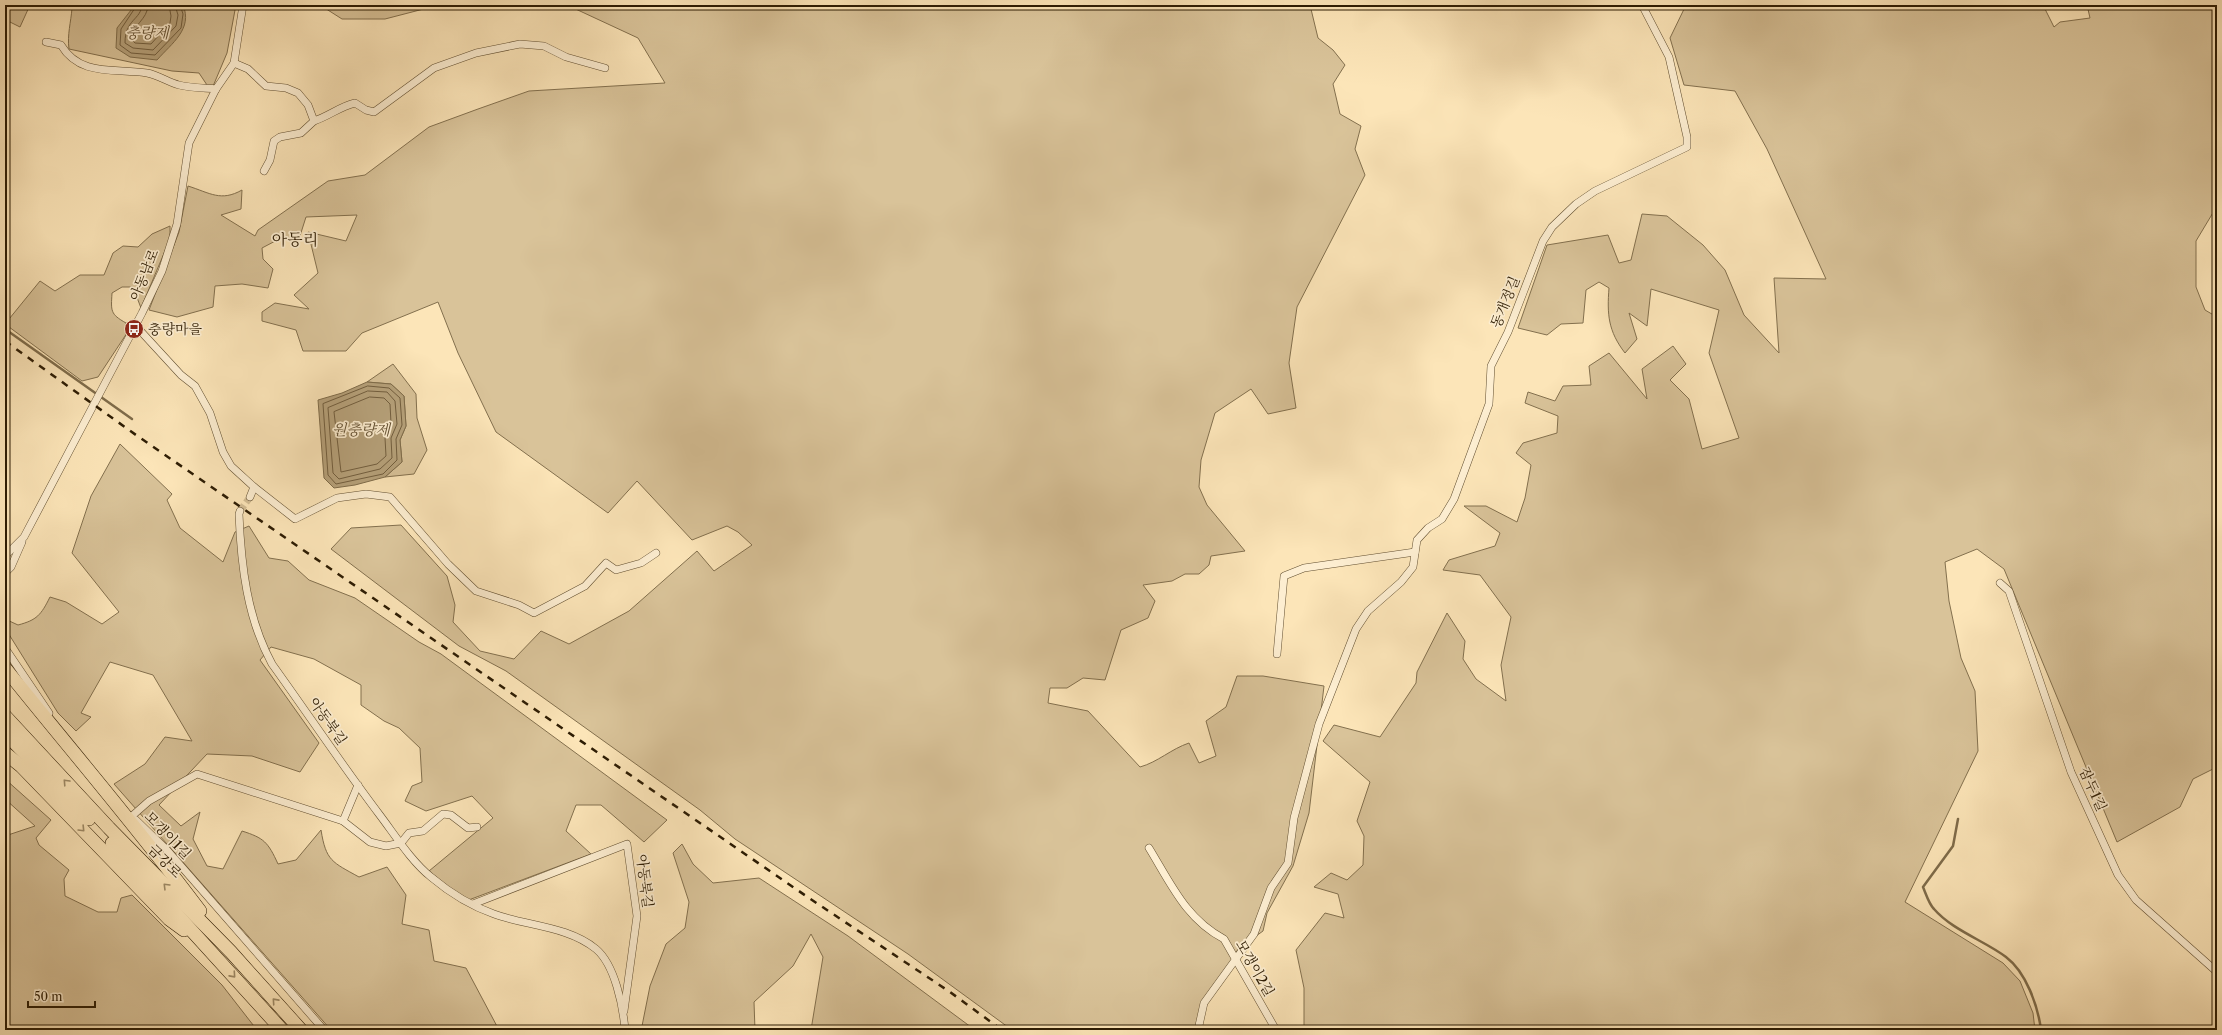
<svg xmlns="http://www.w3.org/2000/svg" width="2222" height="1035" font-family="'Libre Caslon Text','Noto Serif KR',serif">
	<style>
		.green { fill: #d9c399; stroke: #83704e }
		.water { fill: #b6a17a; stroke: #7f6c4a }
		.lines { fill: none; stroke-linecap: round; stroke-linejoin: round }
		.shore { stroke: #725e3e; stroke-width: 1 }
		.stream { stroke: #7f6c4a; stroke-width: 2.5 }
		.street-tunnel { stroke: #d3bd94; stroke-width: 7; stroke-dasharray: 7 3.5; stroke-linecap: butt }
		.street-casing { stroke: #614e30; stroke-width: 8 }
		.highway-casing { stroke: #2d1c03; stroke-width: 14 }
		.street { stroke: #fdeed1; stroke-width: 7 }
		.highway { stroke: #fce5b8; stroke-width: 13 }
		.rail { stroke: #2d1c03; stroke-width: 2.5; stroke-dasharray: 7 7; stroke-linecap: butt }
		.oneway { stroke: #9f8b67 }
		.labels { text-anchor: middle; dominant-baseline: central; stroke-width: 3.5; stroke-linejoin: round; paint-order: stroke }
		.street-label { font-size: 14px; fill: #2d1c03; stroke: #fdeed1 }
		.poi-label { font-size: 14px; fill: #2d1c03; stroke: #fdeed1; text-anchor: start }
		.water-label { font-size: 15px; font-style: italic; fill: #645133; stroke: #fdeed1 }
		.quarter-label { font-size: 16px; fill: #2d1c03; stroke: #fdeed1 }
	</style>
	<rect width="100%" height="100%" fill="#fce5b8"/>
	<filter id="stains"><feTurbulence type="fractalNoise" baseFrequency=".005" numOctaves="4"/><feColorMatrix values="0 0 0 0 .2 0 0 0 0 .09 0 0 0 0 .02 0 0 0 .5 -.17"/></filter>
	<radialGradient id="worn" r=".72"><stop offset=".6" stop-color="#630" stop-opacity="0"/><stop offset="1" stop-color="#630" stop-opacity=".3"/></radialGradient>
	<g class="green">
		<path d="M5,5H30L20,27L6,20L5,22Z"/>
		<path d="M74,5H234L235,10L227,53L211,91L199,73L172,71L69,49C67,35 71,22 72,8Z"/>
		<path d="M320,5H439L385,19H342Z"/>
		<path d="M567,5H1310L1318,38L1333,50L1345,65L1333,84L1340,114L1361,126L1355,149L1365,175L1297,307L1289,363L1296,408L1268,414L1251,389L1215,413L1201,460L1199,487L1207,505L1245,551L1211,556L1209,565L1199,574H1185L1172,581L1143,585L1155,601L1148,618L1121,630L1105,680L1083,678L1067,688H1050L1048,703L1088,711L1140,767C1158,762 1171,749 1189,743L1199,763L1216,756L1206,721L1226,707L1237,676H1263L1324,686L1309,813L1293,866L1267,913L1263,931L1238,949L1196,1024L1197,1030H1012L908,954L735,839L700,810L506,671L459,646L331,549L351,528L401,525L447,576L455,605L453,622L480,651L514,659L541,631L569,644L629,611L697,551L714,571L752,545L738,532L727,526L692,540L637,481L608,513L496,432L458,353L438,302L362,333L346,351H303L296,330L262,321V312L275,303L309,309L294,295L318,273L308,232L346,241L357,215L306,217L299,239L281,238L262,248L263,259L273,269L268,288L242,284L215,286L213,307L177,317L149,310L179,232L188,186C210,193 221,202 242,190L241,209L221,215L255,236L258,230L328,181L365,175L429,127L478,109L529,91L665,83L638,38Z"/>
		<path d="M1686,5H2043L2054,27L2060,22L2090,18L2087,5H2217V206L2196,241V287L2205,310L2217,317V767L2193,779L2180,807L2117,842L2004,569L1977,549L1945,562L1949,601L1961,658L1975,691L1978,751L1905,902L2003,963L2020,981L2033,1013L2035,1030H1304V988L1296,950L1325,913L1344,918L1338,894L1314,887L1331,873L1347,880L1363,865L1364,836L1357,821L1370,782L1323,741L1334,725L1380,737L1416,683L1417,672L1447,613L1465,641L1463,659L1476,679L1506,701L1501,665L1511,617L1480,575L1443,570L1449,560L1495,546L1500,533L1464,506H1486L1517,522L1525,498L1531,465L1516,453L1523,443L1557,433L1558,416L1525,403L1528,392L1555,401L1563,386L1591,385L1589,366L1609,353L1647,399L1642,369L1673,346L1686,364L1670,380L1689,399L1702,449L1739,438L1709,353L1719,310L1651,289L1647,326L1629,313L1637,339L1625,353C1608,331 1607,314 1609,288L1599,282L1586,290L1583,323L1561,324L1547,335L1518,328L1547,245L1608,235L1619,263L1631,260L1642,214L1667,216L1703,245L1725,270L1744,315L1779,353L1774,278L1826,279L1767,149L1735,91L1684,85L1670,38Z"/>
		<path d="M170,226V239L141,308L133,287H122L112,293C111,311 110,314 126,323L129,330L98,377L82,381L5,324L40,281L55,291L80,275H104L113,253L123,246L138,247L152,234Z"/>
		<path d="M393,364L416,394L417,418L427,450L414,474L385,477L402,462L400,440L406,426L404,396L391,384L367,382Z"/>
		<path d="M120,444L172,494L167,500L180,528L223,562L235,532L249,526L269,558L288,561L309,580L355,598L419,642L441,654L667,820L644,842L601,805H576L566,831L591,854L466,901L429,871L493,818L472,796L426,811L405,801L412,786L422,782L420,748L399,728L384,721L361,705V685L314,659L271,647L260,660L319,743L300,772L252,756L207,754L159,805L181,826L200,812L193,839L207,866L223,869L242,831C264,838 268,842 278,864L296,860L321,830C326,861 332,862 359,877L387,867L406,895L402,924L429,930L434,961L466,968L499,1030H331L114,784L145,764L165,737L192,741L153,675L110,662L81,713L91,717L76,731L58,713L5,628V619L18,625C37,620 41,615 50,597L66,602L102,624L119,612L72,553L91,496Z"/>
		<path d="M5,779L51,820L36,838L39,845L69,870L64,879L65,896L98,912H117L121,898L132,895L222,985L257,1030H5V836L35,826L5,799Z"/>
		<path d="M682,844L693,864L713,883L759,878L848,936L975,1030H811L823,957L811,934L793,966L754,1002L755,1030H643L642,1026L650,986L666,944L685,928L689,902L673,853Z"/>
	</g>
	<g class="water">
		<path d="M135,5H183C193,29 172,43 157,60L130,57L116,48L117,28Z"/>
		<path d="M367,382L391,384L404,396L406,426L400,440L402,462L385,477L355,485L334,488L324,478L318,400L342,393Z"/>
	</g>
	<g class="lines">
		<g class="shore">
			<path d="M137,5L121,29L120,45L131,53L155,55L181,28L183,14L180,5"/>
			<path d="M142,5C141,20 125,19 125,43L133,48L153,50L176,26L178,15L175,5"/>
			<path d="M148,5C148,20 131,25 132,40L135,43L151,44L170,23L171,16L169,5"/>
			<path d="M368,386L389,388L400,398L402,425L396,439L397,460L383,474L336,484L328,475L323,404Z"/>
			<path d="M368,391L387,392L395,401L397,424L391,438L392,458L380,469L339,479L333,473L328,408Z"/>
			<path d="M370,397L384,398L390,404L391,423L385,438L386,456L377,464L341,472L334,412Z"/>
		</g>
		<g class="stream">
			<path d="M5,329L132,419"/>
			<path d="M1958,819L1953,846L1923,887C1926,894 1929,904 1934,909C1952,930 1985,941 2006,957C2026,972 2038,1006 2041,1030"/>
		</g>
		<path class="street-tunnel" d="M240,511L250,497"/>
		<defs>
			<g id="street">
				<path d="M46,42L61,45C80,77 115,68 147,73C158,75 168,82 179,85C190,88 204,88 216,89"/>
				<path d="M234,63L248,69L266,86L286,88L298,93L308,105L314,121L301,133L280,137L274,141L270,160L264,171"/>
				<path d="M314,121C329,116 341,106 355,103L366,110L374,112L434,68L476,53L520,44L544,46L566,57L605,68"/>
				<path d="M135,325L181,375L195,386L210,413L223,452L231,466L254,487L250,497"/>
				<path d="M254,487L295,519L337,498L366,494L390,497L448,564L476,591L519,605L534,613L585,586L606,563L616,570L641,563L656,553"/>
				<path d="M240,511L239,514C241,565 247,618 272,664C308,714 342,765 379,814C395,835 411,861 431,877C450,893 471,906 494,914C527,926 568,926 596,949C615,965 623,1006 625,1030"/>
				<path d="M5,556L24,537L142,313L162,271L177,224L189,143L216,89L234,63L243,5"/>
				<path d="M5,573L11,567L22,542"/>
				<path d="M2000,583L2009,591L2071,772L2118,875L2136,900L2217,972"/>
				<path d="M5,648L49,713"/>
				<path d="M1277,654L1284,576L1304,568L1415,552"/>
				<path d="M132,816L149,801L197,774L343,821L370,842L386,846L401,843L409,833L423,831L443,814L451,815L468,828L477,827"/>
				<path d="M136,820L167,850L324,1030"/>
				<path d="M343,821L358,785"/>
				<path d="M1149,848C1171,884 1186,919 1224,939L1276,1030"/>
				<path d="M473,904L627,844L637,916L624,1011"/>
				<path d="M1198,1030L1204,1003L1254,934L1271,888L1288,863L1294,818L1319,724L1356,629L1368,611L1401,582L1413,567L1417,540L1428,528L1442,519L1454,499L1489,404L1491,366L1508,332L1543,241L1552,227L1576,204L1595,191L1687,147V137L1669,57L1642,5"/>
			</g>
			<g id="highway">
				<path d="M5,668C70,749 138,828 200,911"/>
				<path d="M5,716L109,828L231,952L301,1030"/>
				<path d="M5,733L89,819"/>
				<path d="M5,753L21,766L169,919L184,930"/>
				<path d="M112,843L282,1030"/>
			</g>
		</defs>
		<use href="#street" class="street-casing"/>
		<use href="#highway" class="highway-casing"/>
		<use href="#street" class="street"/>
		<use href="#highway" class="highway"/>
		<path class="rail" d="M5,341L136,435L809,898L950,992L1002,1030"/>
	</g>
	<defs><path id="oneway-chevron" d="M-2-3.5L2.5 0L-2 3.5" fill="none" stroke-width="1.6" stroke-linecap="round" stroke-linejoin="round"/></defs>
	<g class="oneway">
		<use href="#oneway-chevron" transform="translate(66 782) rotate(-133)"/>
		<use href="#oneway-chevron" transform="translate(82 829) rotate(46)"/>
		<use href="#oneway-chevron" transform="translate(166 886) rotate(-135)"/>
		<use href="#oneway-chevron" transform="translate(233 975) rotate(48)"/>
		<use href="#oneway-chevron" transform="translate(275 1001) rotate(-132)"/>
	</g>
	<defs>
		<symbol id="bus-disc" viewBox="-11 -11 22 22"><circle r="9.5" fill="#8f2418" stroke="#fdeed1"/><path d="M-5-6H5V4H4V6H2V4H-2V6H-4V4H-5ZM-3.5-4V0h7V-4ZM-3.5 1.2v1.5H-2V1.2ZM2 1.2v1.5H3.5V1.2Z" fill="#fff"/></symbol>
	</defs>
	<g fill-rule="evenodd">
		<use href="#bus-disc" x="123" y="318" width="22" height="22"/>
	</g>
	<g class="labels">
		<g class="street-label">
			<text transform="translate(144 275) rotate(-68)">아동남로</text>
			<text transform="translate(1505 302) rotate(-68)">동개정길</text>
			<text transform="translate(328 721) rotate(55)">아동북길</text>
			<text transform="translate(2093 789) rotate(66)">잠두1길</text>
			<text transform="translate(168 835) rotate(46)">모갱이1길</text>
			<text transform="translate(165 861) rotate(45)">금강로</text>
			<text transform="translate(645 881) rotate(83)">아동북길</text>
			<text transform="translate(1255 968) rotate(60)">모갱이2길</text>
		</g>
		<g class="poi-label">
			<text x="148" y="329">충량마을</text>
		</g>
		<g class="water-label">
			<text x="147" y="32">충량제</text>
			<text x="361" y="429">원충량제</text>
		</g>
		<g class="quarter-label">
			<text x="295" y="239">아동리</text>
		</g>
	</g>
	<rect width="2222" height="1035" fill="none" stroke="#fce5b8" stroke-width="20"/>
	<rect x="6" y="6" width="2210" height="1023" fill="none" stroke="#2d1c03" stroke-width="2"/>
	<rect x="10" y="10" width="2202" height="1015" fill="none" stroke="#2d1c03"/>
	<path d="M28 1001v6h67v-6" fill="none" stroke="#2d1c03" stroke-width="2"/>
	<text x="34" y="1001" font-size="12" fill="#2d1c03" stroke="#fdeed1" stroke-width="3" paint-order="stroke">50 m</text>
	<rect width="100%" height="100%" filter="url(#stains)"/>
	<rect width="100%" height="100%" fill="url(#worn)"/>
</svg>
